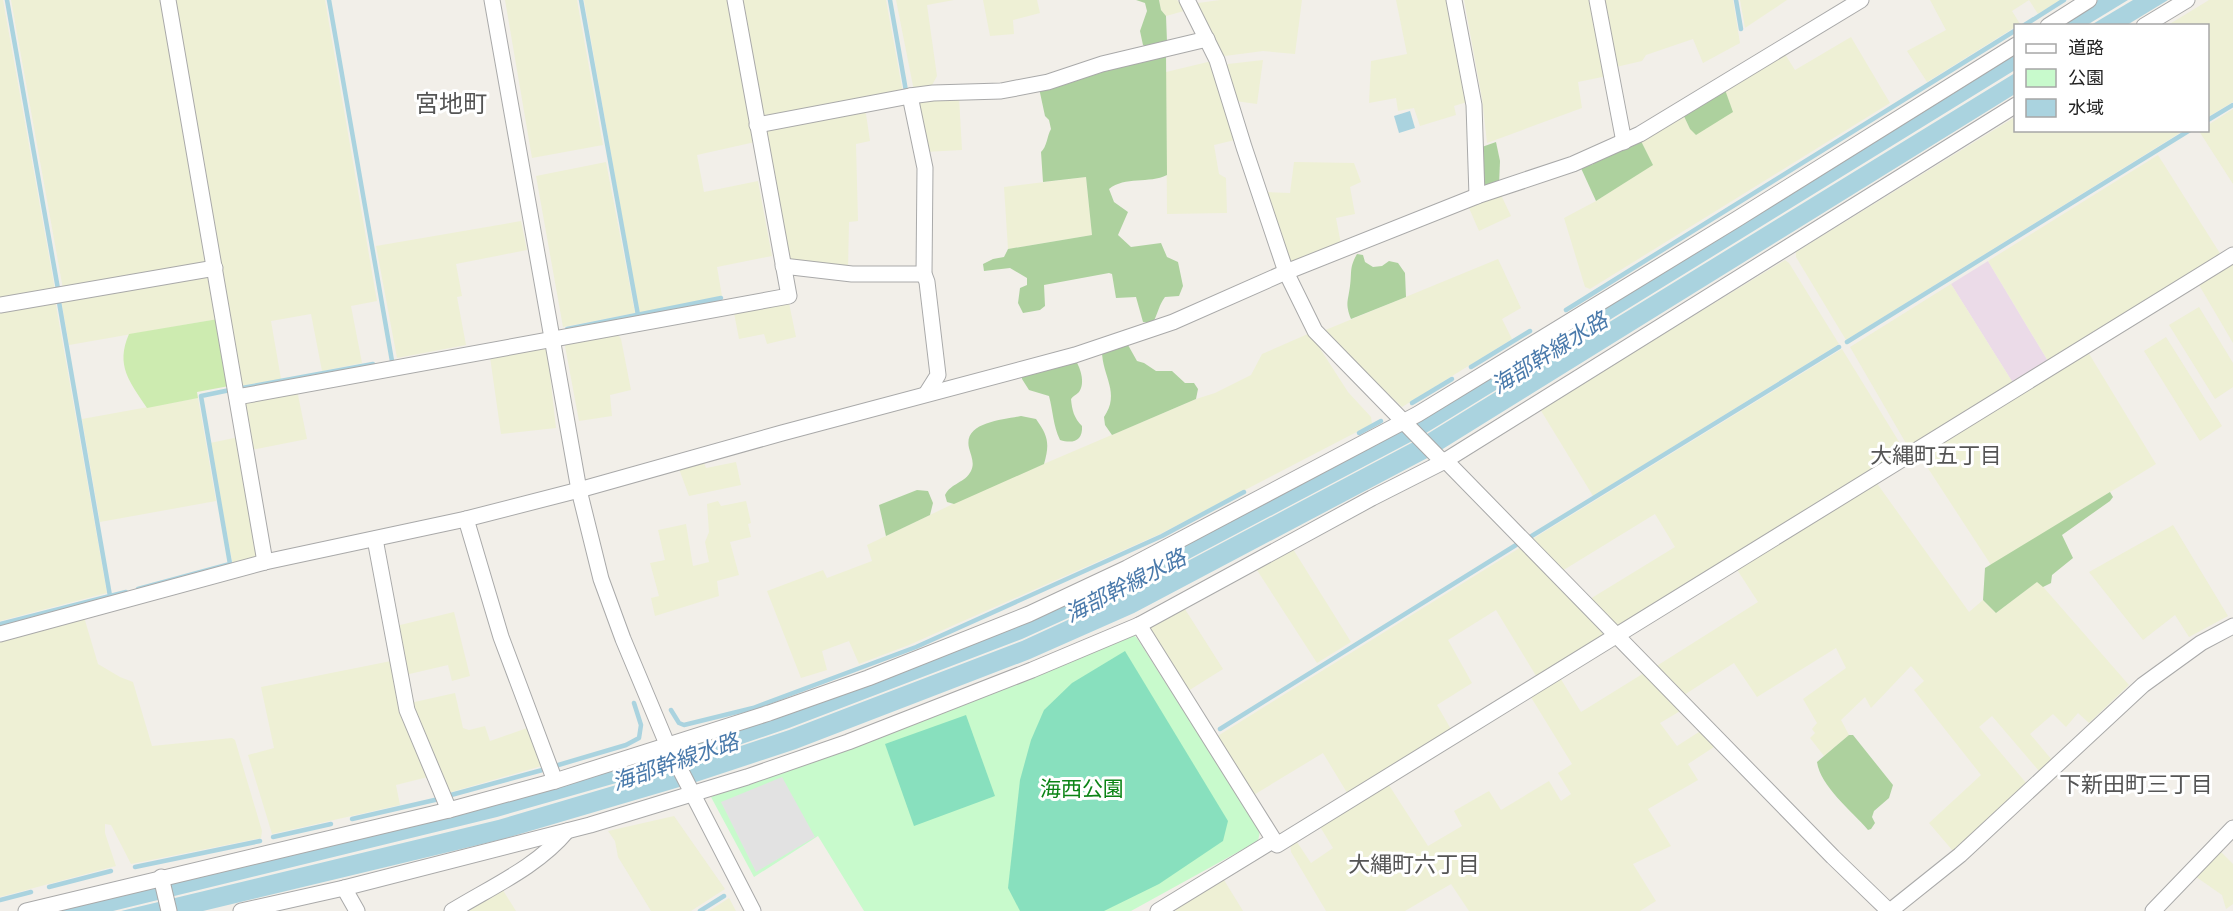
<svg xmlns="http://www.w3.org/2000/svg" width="2233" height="911" font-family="Commissioner,'Noto Sans JP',sans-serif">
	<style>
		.industrial { fill: #ebdbe8 }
		.farmland { fill: #eef0d5 }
		.grass { fill: #cdebb0 }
		.forest { fill: #add19e }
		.park { fill: #c8facc }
		.pitch { fill: #88e0be }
		.parking { fill: #e2e2e2 }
		.water { fill: #aad3df }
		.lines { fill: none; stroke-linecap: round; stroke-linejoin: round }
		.stream { stroke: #aad3df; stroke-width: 4.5 }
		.minor-casing { stroke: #a9a9a9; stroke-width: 17 }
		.minor { stroke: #fff; stroke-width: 15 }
		.labels { text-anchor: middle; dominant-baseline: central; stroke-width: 6; stroke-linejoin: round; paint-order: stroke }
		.park-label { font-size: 21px; fill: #0c8416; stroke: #fff }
		.water-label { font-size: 22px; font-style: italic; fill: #4a7aab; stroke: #fff }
		.neighbourhood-label { font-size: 22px; fill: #555; stroke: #fff }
		.quarter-label { font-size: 24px; fill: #555; stroke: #fff }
	</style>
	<rect width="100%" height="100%" fill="#f2efe9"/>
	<path class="industrial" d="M1988,261L2048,361L2013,383L1951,284Z"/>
	<g class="farmland">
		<path d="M0,0H3L55,290L0,300Z"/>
		<path d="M11,0H161L208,260L205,264L63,289Z"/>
		<path d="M173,0H325L377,301L351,306L362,363L322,371L311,314L271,321L281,379L240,386Z"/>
		<path d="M505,0H577L603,145L532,158Z"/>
		<path d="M584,0H730L755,142L697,155L704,192L758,181L772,256L717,267L722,296L639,313Z"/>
		<path d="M740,0H886L903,93L765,119L760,116Z"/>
		<path d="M896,0H954L927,5L937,76L931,87L914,91Z"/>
		<path d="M983,0H1037L1040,13L1013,20L1014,34L990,36Z"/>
		<path d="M1159,0H1177L1183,6L1184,11L1166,16L1161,10Z"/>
		<path d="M1220,0H1302L1295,54L1263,51L1225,56L1218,52L1196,6L1198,3Z"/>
		<path d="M1396,0H1449L1467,102L1454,106L1456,115L1420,126L1414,108L1398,111L1396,98L1369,103L1371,61L1407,54Z"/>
		<path d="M1464,0H1593L1607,76L1578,82L1582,108L1487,143L1482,99Z"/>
		<path d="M1604,0H1733L1740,43L1703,63L1693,39L1646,55L1642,61L1616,67Z"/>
		<path d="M1740,0H1787L1745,28Z"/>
		<path d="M1930,0H2029L2012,11L2020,24L1927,82L1907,51L1946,30Z"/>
		<path d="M2029,0H2060L2038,14Z"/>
		<path d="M2209,0H2233V102L2208,117V26L2168,25Z"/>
		<path d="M1851,37L1890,103L1590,289L1585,287L1564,218L1596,201L1652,165L1640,139L1682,112L1690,129L1724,87L1783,51L1795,70Z"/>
		<path d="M1263,60L1257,104L1235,101L1225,68L1228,64Z"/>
		<path d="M1212,61L1235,140L1214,145L1219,174L1226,178L1227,213L1167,214L1166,72Z"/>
		<path d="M959,97L962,150L925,152L915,101Z"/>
		<path d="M862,109L866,114L870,141L856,144L858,221L849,222L848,270L790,263L764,129Z"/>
		<path d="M2233,109V184L2199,131L2208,130V125Z"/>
		<path d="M2015,117L2016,130L2183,131L1846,340L1796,257V252Z"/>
		<path d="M2158,155L2221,255L2048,361L1988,261Z"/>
		<path d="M606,162L635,313L563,327L536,176Z"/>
		<path d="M1294,162L1354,163L1361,182L1350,187L1355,214L1336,218L1341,244L1292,263L1289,262L1264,192L1290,193Z"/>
		<path d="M1086,177L1092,235L1008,249L1004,187Z"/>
		<path d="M1501,195L1511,216L1479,231L1469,208Z"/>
		<path d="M521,221L527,250L456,264L462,296L457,297L466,345L397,358L376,246Z"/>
		<path d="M1498,259L1521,308L1502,319L1512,339L1402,407L1323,331Z"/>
		<path d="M1785,260L1789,263L1839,344L1593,496L1540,409Z"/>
		<path d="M2233,264V343L2199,285Z"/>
		<path d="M207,273L211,277L218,319L69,345L61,299Z"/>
		<path d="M1951,284L2013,383L1912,445H1907L1850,347Z"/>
		<path d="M55,300L107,593L0,621V309Z"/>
		<path d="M789,303L796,337L767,344L764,334L739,339L734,313Z"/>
		<path d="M2199,307L2233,363V387L2215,399L2169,325Z"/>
		<path d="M616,332L621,339L631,390L610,395L612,416L579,421L565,346L568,341Z"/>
		<path d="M1310,333L1348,392L1371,417L1372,424L1160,534L909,645L859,664L849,641L822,651L827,670L801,678L767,591L823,570L827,578L872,561L867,545L978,492L1196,399L1215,393L1251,375L1262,354Z"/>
		<path d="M2166,337L2222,426L2200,441L2144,351Z"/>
		<path d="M547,348L556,428L501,434L490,357Z"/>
		<path d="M1842,349L1901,445V452L1618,627L1590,599L1675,547L1655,514L1562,571L1531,540Z"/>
		<path d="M2088,352L2156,464L1991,565L1920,456Z"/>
		<path d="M297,390L307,439L251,450L244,400Z"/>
		<path d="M198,398L216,501L100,522L82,419Z"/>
		<path d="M239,437L261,555L233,566L210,443Z"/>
		<path d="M702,458L706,468L736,462L741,485L689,496L678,466Z"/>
		<path d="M1876,482L1969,612L1983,600L1996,613L2038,581L2129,685L2089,723L2078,713L2066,727L2053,714L2030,734L2052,760L2039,771L1992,716L1979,727L2027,784L1953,851L1929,823L1981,775L1914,690L1924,681L1911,666L1871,708L1865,697L1841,720L1849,735L1824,756L1810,738L1815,733L1812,729L1817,723L1803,699L1846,668L1836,648L1757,697L1734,663L1684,695L1655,667L1758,602L1736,568Z"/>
		<path d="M718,501L721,506L746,501L751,523L748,524L751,537L730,542L739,575L717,581L719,596L655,616L651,598L659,596L650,563L665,560L658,530L686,524L693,566L709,562L705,542L709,532L707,504Z"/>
		<path d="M2173,525L2228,616L2189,637L2175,615L2143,640L2089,572Z"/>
		<path d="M1521,547L1604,630V639L1538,679L1496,610L1448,640L1472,683L1437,705L1452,731L1349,796L1323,753L1252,796L1216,737Z"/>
		<path d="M1293,549L1351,642L1317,663L1255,567Z"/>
		<path d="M1183,606L1223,669L1188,691L1147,627Z"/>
		<path d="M454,612L470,676L452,681L448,665L405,675L396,626Z"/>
		<path d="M84,617L98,664L120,677L133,682L152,746L232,738L235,740L262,831L261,838L131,864L111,825L105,824V833L116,866L0,897V640Z"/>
		<path d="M391,661L428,777L396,785L400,805L272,834L248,755L274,748L261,687Z"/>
		<path d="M1644,673L1682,710L1660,723L1677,746L1702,730L1717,745L1688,764L1698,780L1648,809L1671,846L1633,864L1656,901L1640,911H1469L1451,884L1405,911H1326L1291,852L1290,842L1295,839L1311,863L1333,848L1319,825L1387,782L1428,846L1462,826L1454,811L1489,791L1501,810L1549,781L1561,801L1571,794L1558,773L1572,764L1529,694L1559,676L1581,712Z"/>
		<path d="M455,693L463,728L469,730L485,726L490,741L530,727L545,765L448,793L410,703Z"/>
		<path d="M674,816L725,889L691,911H651L618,857L615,841L608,831Z"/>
		<path d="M2218,849L2233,864V904L2226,909L2222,895L2192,874Z"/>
		<path d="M1224,880L1243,911H1176L1174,908Z"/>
		<path d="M501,887L516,911H461Z"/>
		<path d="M729,898L736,911H709Z"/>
	</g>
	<path class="grass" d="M218,319L229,386L197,392L198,398L147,408C130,382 115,366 129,334Z"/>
	<g class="forest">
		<path d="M1136,0H1159L1161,10L1166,16L1167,42L1147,47L1143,45L1140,31L1147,11L1145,3Z"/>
		<path d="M1166,53L1167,175C1149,184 1125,176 1109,189L1114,202L1128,212L1118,235L1131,247L1161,243L1167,257L1178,262L1183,286L1179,296L1165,297C1159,305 1158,313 1153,323L1143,322L1136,297L1116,298L1112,274L1109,273L1044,285L1045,306L1040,310L1023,313L1018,303L1020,288L1027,285V278L1010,268L984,271L983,264L993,259L1004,257L1008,249L1092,235L1086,177L1043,182L1041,152C1047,147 1047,136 1051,129L1049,120L1045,116L1039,88Z"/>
		<path d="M1724,87L1733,112L1696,135L1690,129L1682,112Z"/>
		<path d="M1640,139L1653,165L1596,201L1580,166L1592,165L1596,159Z"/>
		<path d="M1496,142L1500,161L1499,185L1484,188L1479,148Z"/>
		<path d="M1357,254L1363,255L1365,262L1373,267L1382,266L1389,261L1398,263L1405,273L1406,297L1351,319C1345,303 1348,302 1350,286C1352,272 1349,268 1357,254Z"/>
		<path d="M1122,344L1128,345L1137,361L1144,363L1156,371H1172L1185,383H1194L1198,389L1196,399L1112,435L1105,425L1104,417C1121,393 1102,376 1102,351Z"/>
		<path d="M1074,358C1080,366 1086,383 1079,392C1076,395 1073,396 1071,399C1072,410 1074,418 1082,426C1083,441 1073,444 1060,440C1053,425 1053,411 1049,396L1029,390L1022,379V371Z"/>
		<path d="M1021,416L1036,419C1048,436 1050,443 1044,464L954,504L947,502L945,495C951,483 965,483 971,471C975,463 971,456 969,448C963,422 1003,420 1021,416Z"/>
		<path d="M917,490L928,491L933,503L930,515L886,536L879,505Z"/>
		<path d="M2110,492L2113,497L2110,501L2062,535L2073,558L2052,575L2051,583L2043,587L2037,582L1996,613L1983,600L1985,568Z"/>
		<path d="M1849,735H1853L1893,785L1889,798L1874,811L1872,817L1875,823L1871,829L1868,830C1852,811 1820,786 1817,762Z"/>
	</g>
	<path class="park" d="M1131,633L1137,638L1260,831L1258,841L1131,911H864L818,836L754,877L711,797L969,702Z"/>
	<g class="pitch">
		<path d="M1125,651L1228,821L1223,841L1159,884L1104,911H1020L1008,888L1020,780L1031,740L1044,710L1072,683Z"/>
		<path d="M966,715L995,796L914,826L885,744Z"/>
	</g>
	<path class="parking" d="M782,777L815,837L756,872L721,802Z"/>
	<g class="water">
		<path d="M2098,0H2128L2087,25L2057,26Z"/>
		<path d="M2133,0H2168L2127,25H2091Z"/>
		<path d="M2015,51V70L1418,438L1132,589L1022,639L789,728L683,764L497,817L113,911H43L492,804L678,751L851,689L1024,621L1405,426Z"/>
		<path d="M2015,73V94L1433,455L1134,613L1030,659L796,749L693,783L503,839L203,911H121L498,820L684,765L789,730L1022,641L1133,590L1419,439Z"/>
		<path d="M1410,111L1415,128L1399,133L1394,116Z"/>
	</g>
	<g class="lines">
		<g class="stream">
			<path d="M7,0L58,289"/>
			<path d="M329,0L392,361"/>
			<path d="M581,0L638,315"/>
			<path d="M890,0L906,91"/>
			<path d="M1736,0L1741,29"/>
			<path d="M2023,26L2064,0"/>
			<path d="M2208,120L2233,105"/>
			<path d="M1566,310L2016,30"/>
			<path d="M567,329L721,298"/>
			<path d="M1847,342L2190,130"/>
			<path d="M1471,367L1530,331"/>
			<path d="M242,388L373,364"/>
			<path d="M1412,403L1452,379"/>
			<path d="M1359,433L1381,421"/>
			<path d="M1530,537L1839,347"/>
			<path d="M138,589L230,564L201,396L230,390"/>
			<path d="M110,596L126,592"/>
			<path d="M0,624L110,596L59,302"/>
			<path d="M671,710L679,723L684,725L753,708L916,647L1162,536L1244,492"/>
			<path d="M1220,729L1516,545"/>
			<path d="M555,766L626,745L639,738L641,725L634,703"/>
			<path d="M451,795L546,769"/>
			<path d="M352,819L439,799"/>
			<path d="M273,837L331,824"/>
			<path d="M135,867L260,841"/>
			<path d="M49,887L111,871"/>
			<path d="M0,900L31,892"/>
			<path d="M700,911L724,896"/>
		</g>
		<defs>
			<g id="minor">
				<path d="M168,0L265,562"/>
				<path d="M492,0L579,490L601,579L623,639L667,744L753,911"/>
				<path d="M1187,0L1217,60L1244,147L1286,272L1315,331L1443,462"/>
				<path d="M1454,0L1474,105L1477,196"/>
				<path d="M1597,0L1624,142"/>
				<path d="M2048,26L2089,0"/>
				<path d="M2144,26L2187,0"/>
				<path d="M910,96L925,168L924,274L927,282L938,375L926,394"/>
				<path d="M757,125L910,96L933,93L1001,91L1048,82L1102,64L1207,39"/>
				<path d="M783,266L852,274H924"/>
				<path d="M0,305L215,268"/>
				<path d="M237,397L789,296L735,0"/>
				<path d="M1445,460L1833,857L1889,911"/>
				<path d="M466,519L501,637L555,781"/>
				<path d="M375,539L407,710L449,810"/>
				<path d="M1139,625L1277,845L2233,255"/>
				<path d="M0,634L265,562L466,519L579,490L782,433L1075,355L1173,322L1286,272L1477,196L1573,164L1640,134L1861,0"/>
				<path d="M161,877L169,911"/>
				<path d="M344,888L357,911"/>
				<path d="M26,911L449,810L555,781L769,713L868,678L1029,614L1127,568L1418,414L1737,219L2016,45"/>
				<path d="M241,911L344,888L590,825L747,777L848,742L1032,670L1139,625L1372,498L1443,462L2016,105"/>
				<path d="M452,911C491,887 537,867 567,831"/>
				<path d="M1158,911L1274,840"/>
				<path d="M1890,911L1960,855L2143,685L2201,643L2233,626"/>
				<path d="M2153,911L2233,828"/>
			</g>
		</defs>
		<use href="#minor" class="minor-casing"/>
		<use href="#minor" class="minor"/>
	</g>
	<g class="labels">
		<g class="park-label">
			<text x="1082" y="787">海西公園</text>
		</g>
		<g class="water-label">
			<text transform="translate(1549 352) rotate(-32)">海部幹線水路</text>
			<text transform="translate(1125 585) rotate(-27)">海部幹線水路</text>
			<text transform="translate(675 761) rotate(-19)">海部幹線水路</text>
		</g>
		<g class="neighbourhood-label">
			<text x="1936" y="454">大縄町五丁目</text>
			<text x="2136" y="783">下新田町三丁目</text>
			<text x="1414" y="863">大縄町六丁目</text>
		</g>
		<g class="quarter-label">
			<text x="451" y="102">宮地町</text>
		</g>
	</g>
	<rect x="2014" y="24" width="195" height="108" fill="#ffffff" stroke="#a7a7a7" stroke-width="1.5"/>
	<rect x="2026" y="44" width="30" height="9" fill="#ffffff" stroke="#a7a7a7" stroke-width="1.5"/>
	<text x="2068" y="54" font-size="18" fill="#222222">道路</text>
	<rect x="2026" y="69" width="30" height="18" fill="#c8facc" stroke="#a7a7a7" stroke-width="1.5"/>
	<text x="2068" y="84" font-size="18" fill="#222222">公園</text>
	<rect x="2026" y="99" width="30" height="18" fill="#aad3df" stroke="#a7a7a7" stroke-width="1.5"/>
	<text x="2068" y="114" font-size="18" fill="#222222">水域</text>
</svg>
